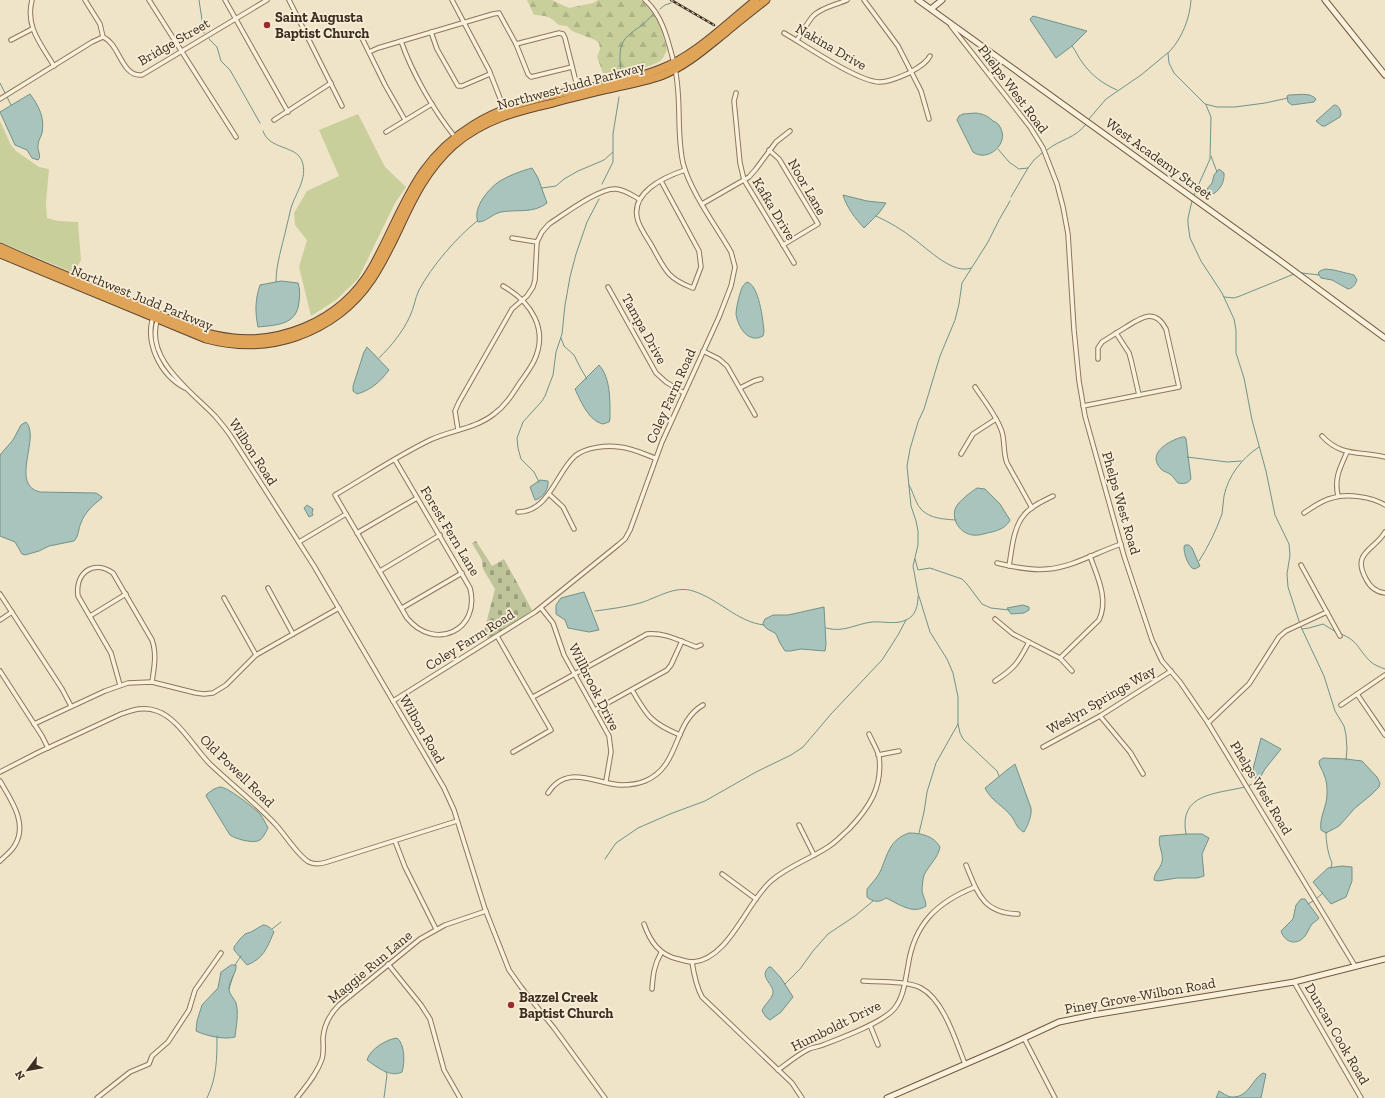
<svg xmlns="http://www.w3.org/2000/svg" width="1385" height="1098" font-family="'Zilla Slab',serif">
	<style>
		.grass { fill: #c9cf9b }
		.forest { fill: url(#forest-firs) }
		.cemetery { fill: url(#cemetery-stones) }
		.water { fill: #a9c4bc; stroke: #6f938a }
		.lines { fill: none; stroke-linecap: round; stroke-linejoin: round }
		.stream { stroke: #6f938a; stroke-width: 1 }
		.street-casing { stroke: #8d765c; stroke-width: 5.5 }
		.secondary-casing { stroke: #6f573f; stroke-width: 7 }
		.highway-casing { stroke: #5b4430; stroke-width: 9 }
		.street { stroke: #faf1dc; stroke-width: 3.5 }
		.secondary { stroke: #faf1dc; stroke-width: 5 }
		.highway { stroke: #e0a458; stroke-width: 7 }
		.rail-casing { stroke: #3d2e20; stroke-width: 2.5 }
		.rail { stroke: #f7eed8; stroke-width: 1; stroke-dasharray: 3; stroke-linecap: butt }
		.poi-dot { fill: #9e2a2b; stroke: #f7eed8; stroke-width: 1.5 }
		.labels { text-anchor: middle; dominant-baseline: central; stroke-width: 3.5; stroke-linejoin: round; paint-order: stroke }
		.poi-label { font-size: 14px; font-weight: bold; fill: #3d2e20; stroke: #f7eed8; text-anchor: start }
		.street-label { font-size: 14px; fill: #3d2e20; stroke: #f7eed8 }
	</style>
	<defs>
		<pattern id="forest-firs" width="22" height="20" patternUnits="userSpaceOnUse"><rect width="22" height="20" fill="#c9cf9b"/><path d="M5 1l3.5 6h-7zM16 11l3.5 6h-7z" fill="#aeb285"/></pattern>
		<pattern id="cemetery-stones" width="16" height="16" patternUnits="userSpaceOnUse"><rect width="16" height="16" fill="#bfc49a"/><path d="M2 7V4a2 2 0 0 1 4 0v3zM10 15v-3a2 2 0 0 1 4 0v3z" fill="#9ca07d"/></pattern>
	</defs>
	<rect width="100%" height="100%" fill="#f0e4c8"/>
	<g class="grass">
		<path d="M358,114L385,167L406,187L395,203L358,279L336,300L311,316L299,267L307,240L295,225L294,213L307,191L339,176L319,130Z"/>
		<path d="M0,121L11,145L16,151L39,167L49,169L46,203L47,218L58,221L78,222L81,260L74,273L0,242Z"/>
	</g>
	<path class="forest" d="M527,0H552L569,8L593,3L598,0H641L652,9L658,17L667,50C665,53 664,57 662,59C654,68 619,73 606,75L603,73L597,57L600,49L599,43L595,40L572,31L567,26L559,25C549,16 548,16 534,15Z"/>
	<path class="cemetery" d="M476,541L492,566L504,559L532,610L522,618L488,639L484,632L495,589L483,569L482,560L472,543Z"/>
	<g class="water">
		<path d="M1033,16L1087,31L1072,46L1056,58L1031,21L1030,19Z"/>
		<path d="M30,94C39,106 45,118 42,133C41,137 38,141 38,145C37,151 42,155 38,160L32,158L27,150L15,145L0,112Z"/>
		<path d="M1289,95C1298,95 1310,92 1316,99L1314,102L1292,105L1288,102L1287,96Z"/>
		<path d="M1334,105C1339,105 1341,111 1341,115L1340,117L1325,126H1322L1316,121Z"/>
		<path d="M976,113C983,114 988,116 993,121C996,122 999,124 1000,127C1010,143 988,163 973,152L957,120L959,116L963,114Z"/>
		<path d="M532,168L538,178L547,203C533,214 517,209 501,212C492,214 486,222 478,222C472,208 489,188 500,181C510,175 521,171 532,168Z"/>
		<path d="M1219,169L1224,173C1225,182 1219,192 1211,195L1209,194L1207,189L1212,183L1214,175Z"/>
		<path d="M843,195L867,201L886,203L879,213L864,228C855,218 847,208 843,195Z"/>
		<path d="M1325,269L1334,270L1354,275L1357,280C1355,285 1353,288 1348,289L1332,280L1321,278L1318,273L1320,271Z"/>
		<path d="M281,281L298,283C300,289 300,295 299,302C297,325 277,325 258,327C255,312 255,300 260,285Z"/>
		<path d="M747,282C759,285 763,320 764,331L763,336C748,344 738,327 736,314C736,309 740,290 743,286C744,284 746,283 747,282Z"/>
		<path d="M367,347L389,370C380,382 371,390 357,394L353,391V386L364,352Z"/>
		<path d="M599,365C611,378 610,402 610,419L609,422L603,424C589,421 581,402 575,389Z"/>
		<path d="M26,422C41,437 9,485 40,492L96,493L102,497V498C94,504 84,513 81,523C78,529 79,536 74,541L49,546L39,551L25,555L22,554L15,542L0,536V455L13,440L21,425Z"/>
		<path d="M1182,437H1185L1186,439L1191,479C1187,484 1184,484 1178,483C1175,480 1173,476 1170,474C1167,472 1164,472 1161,469C1146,453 1169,441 1182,437Z"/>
		<path d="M540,480L548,481C549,489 543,498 535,500L530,487Z"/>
		<path d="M977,488L985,489L1000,504L1010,520C1007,527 999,530 992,532C986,533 979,536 973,535C961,534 950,520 956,507C960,500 971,492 977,488Z"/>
		<path d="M307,505L313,509L312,513L313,515L309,517L304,508Z"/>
		<path d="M1185,545H1189L1192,548L1199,564L1200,566L1195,569L1192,568C1187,563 1184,554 1184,547Z"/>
		<path d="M584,592L599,630L589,632L568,628L565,620L556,614V605L561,598Z"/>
		<path d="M1023,605L1029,607V610L1024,613L1011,614L1007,608Z"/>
		<path d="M824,607L826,644L825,651L801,649L790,651H785L780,643L776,634C771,630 764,629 763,623L765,619L773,615H788Z"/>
		<path d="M1261,738L1281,749L1265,769L1258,781L1256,779L1253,769Z"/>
		<path d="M1323,758L1346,759L1362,761L1377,777L1380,783L1379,787L1371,795L1355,808L1339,826L1326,833L1321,830C1319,817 1327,807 1327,794C1327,788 1327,781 1324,775C1323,770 1319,767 1319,761Z"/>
		<path d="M1015,764L1031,808C1032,816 1028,825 1024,832C1017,829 1016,823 1012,817C1004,806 991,801 985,788L1007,770Z"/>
		<path d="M220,787C228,787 254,808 260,814C263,818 266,824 268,828C265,833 263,839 258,841C250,843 236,839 230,835L206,796L207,794L214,789Z"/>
		<path d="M909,833C921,833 934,836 940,847C938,858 929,865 924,875C923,879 922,887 922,891C923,897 926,900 926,906C913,915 899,904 886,898C879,903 873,902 867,897V889C871,884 877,878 880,872C888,854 889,840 909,833Z"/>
		<path d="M1186,834H1202L1209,838L1202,854L1204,876L1197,878H1177L1158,881L1154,880C1154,873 1160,869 1162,862C1164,853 1157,845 1160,836Z"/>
		<path d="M1342,866L1352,867V881L1346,897L1331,904L1313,882L1328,868Z"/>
		<path d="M1301,899H1305L1319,918C1317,921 1314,922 1312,924C1309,928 1308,932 1305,936C1297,946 1285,943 1281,931L1293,919L1296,905Z"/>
		<path d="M263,925C267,925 271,928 274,932L273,934C267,948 263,959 247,965L234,950V947L240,939L245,934L251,932Z"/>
		<path d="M231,965H236C237,973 229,980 229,989C229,994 234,998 236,1003C239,1013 236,1027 235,1037C224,1040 207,1036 196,1031L197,1021L202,1005L218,988L221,972Z"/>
		<path d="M769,967H771L781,978L793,997L781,1012L770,1020L766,1017L762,1011C764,1004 774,998 773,991C771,982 759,976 769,967Z"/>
		<path d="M397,1038C405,1044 405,1063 402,1072C390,1078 377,1067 367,1060C370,1049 387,1039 397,1038Z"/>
		<path d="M1263,1073L1266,1074L1261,1098H1216L1219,1091C1223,1093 1226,1096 1231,1097C1249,1098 1251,1080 1263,1073Z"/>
	</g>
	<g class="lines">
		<g class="stream">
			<path d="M199,0L204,33"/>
			<path d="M660,9L665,5L671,3"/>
			<path d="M209,39L217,47L221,61L230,70L260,123"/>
			<path d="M1072,46C1076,51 1078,57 1082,62C1091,75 1103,84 1117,90"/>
			<path d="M1168,53L1169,63L1174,73L1205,104L1217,107H1235L1265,103L1288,98"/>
			<path d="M621,70C615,30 634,38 654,13"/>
			<path d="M0,83L11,105"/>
			<path d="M1089,119L1106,99L1141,75L1170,51C1182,38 1190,18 1191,0"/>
			<path d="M263,131C269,150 296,145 302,161C308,178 296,192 291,208C289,215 288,222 286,229C282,247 276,264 276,282"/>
			<path d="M998,149L1009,162L1019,169L1028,168"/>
			<path d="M1047,150C1060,139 1075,139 1086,124"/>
			<path d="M1211,156L1217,172"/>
			<path d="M602,184L613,162V134L619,97"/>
			<path d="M542,188L556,186L564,179L578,171L604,160L613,152"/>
			<path d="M1194,195L1210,159L1211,117L1206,105"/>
			<path d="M1011,197L1028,168L1034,160L1042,153"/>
			<path d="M1192,201L1188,218V224L1190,238L1201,261L1222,293L1234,319L1236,330V353L1244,378L1252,420L1266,471L1275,515L1289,544L1290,555L1287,574L1288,587L1300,624"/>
			<path d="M876,216C889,222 903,230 914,239C928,249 953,275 971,268"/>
			<path d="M1302,273L1319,275"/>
			<path d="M1224,297L1234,298L1240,296L1294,274"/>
			<path d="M561,338L564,346L574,355L581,369L587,379"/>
			<path d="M379,358C391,346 403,332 410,316C414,308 415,298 419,290C432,266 456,238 477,221"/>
			<path d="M1187,457L1227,462L1241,461"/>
			<path d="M539,482L534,472L521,459L518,448L517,438L523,422L542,401L545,396L553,375L556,352L562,334L565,305L570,277L576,254L587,222L599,199"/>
			<path d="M909,485C912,490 914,497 917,503C924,518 941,519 956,520"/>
			<path d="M915,559L918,570L930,568L962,579L967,584L982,604L991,608L1009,610"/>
			<path d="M1199,561C1208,547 1216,531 1222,514C1223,508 1223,502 1224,496C1228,476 1242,458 1259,447"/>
			<path d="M595,611C610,609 626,607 640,603C657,598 675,585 693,591C719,599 737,622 764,625"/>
			<path d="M1301,627L1324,676L1335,711L1344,726L1346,735L1347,749L1346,760"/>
			<path d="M826,628C844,633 855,624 872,622C883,621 896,625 906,620C916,616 918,605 918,596"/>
			<path d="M1302,629L1309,628L1323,624L1336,632"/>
			<path d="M1341,634C1359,641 1358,650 1371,662C1374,665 1380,667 1385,669"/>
			<path d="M999,776L997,771L963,739L960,733L958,724V697L953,673L947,659L930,632L918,593L913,566L918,545V531L916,521L911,506L907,466L910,449L918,422L924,409L940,356L955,320L959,304L962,283L988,242L999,220L1010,201"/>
			<path d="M1248,786L1254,783L1256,780"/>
			<path d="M1326,832C1326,842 1328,854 1332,863L1331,868"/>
			<path d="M919,833L924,812L927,792L936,763L958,724"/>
			<path d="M1186,834C1178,793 1216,794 1245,787"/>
			<path d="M605,859L616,843L638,828L670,814L705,801L756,772L791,755L803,747L831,714L882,660L898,635L906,620"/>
			<path d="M1316,899L1323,893"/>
			<path d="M1308,904L1313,901"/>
			<path d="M272,929L281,922"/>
			<path d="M235,965L241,956"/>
			<path d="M785,984L800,969L813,951L828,934L855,916L873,901"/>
			<path d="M229,989L233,976"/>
			<path d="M207,1098C217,1077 217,1058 217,1036"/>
			<path d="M384,1098L387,1075L386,1072"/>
		</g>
		<defs>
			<g id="street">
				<path d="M32,0C25,27 41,44 54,66"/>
				<path d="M85,0L100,24L103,37"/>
				<path d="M149,0L236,137"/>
				<path d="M225,0L288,112"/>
				<path d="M289,0L342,106"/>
				<path d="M452,0L489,70L505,111"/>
				<path d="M645,0C663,16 668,41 674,63"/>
				<path d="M864,0L898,46L921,91L929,119"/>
				<path d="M951,26L1030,127L1043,148L1057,184L1063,207L1068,234L1074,330L1079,381L1085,416L1124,556L1152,640L1162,661L1180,682L1208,723L1355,966"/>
				<path d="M359,32L385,85L405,120"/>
				<path d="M431,32L437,49L458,86H462L490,74"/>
				<path d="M784,33C805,45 858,82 880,82C890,82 900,77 909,73C917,68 926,64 930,56"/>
				<path d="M11,40L32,29"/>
				<path d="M797,40C802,33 807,23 813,16C822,7 836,5 847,0"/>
				<path d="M401,41C412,73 434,111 455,137"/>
				<path d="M516,44L559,33L563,34L565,38L578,90"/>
				<path d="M369,52L378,48L493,14L499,13L516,44L528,74L531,77L572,67"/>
				<path d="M736,93L734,101L740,163L744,180L794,263"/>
				<path d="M0,99L92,42L103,37C120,44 121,77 142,75L267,0"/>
				<path d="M274,120L331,83"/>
				<path d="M386,132L432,104"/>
				<path d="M769,150L779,159L818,224L783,245"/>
				<path d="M661,181L699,251L701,267L693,288C668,279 665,270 653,248C648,239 641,230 638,221C629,193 664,177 685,170"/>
				<path d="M702,204L749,177L756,169L776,142L790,131"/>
				<path d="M512,238L537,242"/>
				<path d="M608,287L656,373L666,382L684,393"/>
				<path d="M153,317C145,343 160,375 185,388"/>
				<path d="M158,318C143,358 191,391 215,416C221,423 227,430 232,438L314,566L444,788L454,810L485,909L509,970L521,987L554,1028L605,1098"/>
				<path d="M1116,333L1129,353L1131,360L1139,395"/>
				<path d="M703,351L719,359L727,366L755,415"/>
				<path d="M975,387C984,401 997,416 1002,432C1005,442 1003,453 1007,463L1032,508"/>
				<path d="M740,388L754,381L761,379"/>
				<path d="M1083,406L1179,387L1166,329C1155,308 1142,317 1126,327C1118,332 1110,337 1102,342L1098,348V359"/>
				<path d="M458,430L455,411L459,402L512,309L527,296L533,287L535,280L537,242L542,232L549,224C563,215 600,187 616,189C625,190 632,195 639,199"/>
				<path d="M1322,436C1341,457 1360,451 1385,457"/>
				<path d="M961,454L973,434L996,419"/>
				<path d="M395,460L470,588C481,630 435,652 407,618L335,495C366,477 397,456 430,440C451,430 475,429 494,414C505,406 512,395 519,384C524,377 530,369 534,361C549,329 531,302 503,286"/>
				<path d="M549,494L563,507L574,529"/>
				<path d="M1338,496C1334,478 1340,468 1347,452"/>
				<path d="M518,512C549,512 556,473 575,456C586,447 607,445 620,447C632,448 644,454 655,458"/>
				<path d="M1304,513C1313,507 1322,500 1332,498C1347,493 1372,497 1385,505"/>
				<path d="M1385,532C1375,550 1351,552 1366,579C1370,587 1376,592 1385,593"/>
				<path d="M357,533L417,498"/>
				<path d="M299,542L346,514"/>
				<path d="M997,563C1013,567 1031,571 1048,569C1073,567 1097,552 1121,544"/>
				<path d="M1301,565L1340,636"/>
				<path d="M1009,566C1012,549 1013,528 1024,515C1031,506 1043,501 1053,496"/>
				<path d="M380,571L440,535"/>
				<path d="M268,588L293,634"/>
				<path d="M0,594L62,689L71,706"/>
				<path d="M224,598L256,655"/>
				<path d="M402,608L462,573"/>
				<path d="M541,608L553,623L564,655L609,736L611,752L606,781"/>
				<path d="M90,616L126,594"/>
				<path d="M995,619L1013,634L1060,658L1072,671"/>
				<path d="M0,620L12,612"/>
				<path d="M497,636L551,730L513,752"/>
				<path d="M1060,658L1099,620C1109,599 1097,576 1090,556"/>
				<path d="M0,671L42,736L48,748"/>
				<path d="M995,681C1015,668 1018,663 1029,642"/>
				<path d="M120,685L111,653L78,596C75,573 93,559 113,573L152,640C157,654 154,668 152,682"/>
				<path d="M632,690C647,716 651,723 680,735"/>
				<path d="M1357,694L1385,735"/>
				<path d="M533,697L647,634C664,632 680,641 696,647L701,645"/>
				<path d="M393,701L535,612L618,545L625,539L630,530L662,442L719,317L731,286L735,267L731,252C716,226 690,191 683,163C676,132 682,100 675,69"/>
				<path d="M1341,705L1385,675"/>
				<path d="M595,710L667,670L671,665L682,641"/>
				<path d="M1100,716L1130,752L1143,774"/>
				<path d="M1208,723L1249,684L1279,637L1286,631L1327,612"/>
				<path d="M34,724L105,691L128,683L152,682L196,693L204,694L213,693L226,685L256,655L339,608"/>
				<path d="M1043,747L1100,716L1171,671"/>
				<path d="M878,755L899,751"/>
				<path d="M0,772L39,752L121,714C133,710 144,706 157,711C178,718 194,748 210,764C232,785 256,803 277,826C285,835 299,857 309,862C315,865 321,864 327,862L457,821"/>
				<path d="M0,781C11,800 28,823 15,845C12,851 5,856 0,861"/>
				<path d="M548,793C567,763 596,784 621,785C630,785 638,784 645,781C681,766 672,723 703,705"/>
				<path d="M799,825L814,855"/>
				<path d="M395,841L405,867L436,929"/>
				<path d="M966,865C978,894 983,913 1018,914"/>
				<path d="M722,874L756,899"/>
				<path d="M644,924C650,941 659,955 678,959C682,960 688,962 693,962C729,959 746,903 771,881C788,866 810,859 828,847C836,842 842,835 849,829C869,808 883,787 879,756C877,749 872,741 869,734"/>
				<path d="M692,962C694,975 696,986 702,997L792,1083L802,1098"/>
				<path d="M388,964L421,1005L430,1019L444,1070L460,1098"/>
				<path d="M863,981C880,982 907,981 921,988C944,1000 956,1042 965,1064"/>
				<path d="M1294,982L1361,1098"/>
				<path d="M652,989C653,975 654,965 661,953"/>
				<path d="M870,1025L878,1045"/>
				<path d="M1024,1038L1055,1098"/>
				<path d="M778,1070C788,1063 797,1055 809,1049C813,1047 818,1047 823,1045C841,1038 882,1023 894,1009C904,997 905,981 908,966C914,924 937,902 975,887"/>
				<path d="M97,1098L130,1072L149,1064L152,1056L168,1042L189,1010L195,990L221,953"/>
				<path d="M297,1098C306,1086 317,1074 322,1059C324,1052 323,1045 323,1038C324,1025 330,1014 339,1005L420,939L445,925L486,911"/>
			</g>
			<g id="secondary">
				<path d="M918,0L1279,260L1385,338"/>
				<path d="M1325,0L1385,75"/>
				<path d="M931,9L942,0"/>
				<path d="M887,1098L1005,1047L1059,1022L1093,1015L1294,982L1385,959"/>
			</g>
			<g id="highway">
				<path d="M0,247C40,265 81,282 122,298C152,311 184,328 215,335C276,349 341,322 372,268C404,211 413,162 473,125C528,90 601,92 660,69C695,56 727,23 756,0"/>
				<path d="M0,254L206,339C236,347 267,347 296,337C327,326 354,306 372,279C403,232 410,185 454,145C483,120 517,111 553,103C574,97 596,92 617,87C632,84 647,81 661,76C686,66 705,49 725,33C738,22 752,11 766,0"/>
			</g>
		</defs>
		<use href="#street" class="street-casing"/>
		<use href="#secondary" class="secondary-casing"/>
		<use href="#highway" class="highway-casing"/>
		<use href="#street" class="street"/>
		<use href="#secondary" class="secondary"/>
		<use href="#highway" class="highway"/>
		<defs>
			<path id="rail" d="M671,0L714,25"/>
		</defs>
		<use href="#rail" class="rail-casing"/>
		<use href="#rail" class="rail"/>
	</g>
	<g class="poi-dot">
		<circle cx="267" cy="25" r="4"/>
		<circle cx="511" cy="1005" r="4"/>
	</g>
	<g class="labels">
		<g class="poi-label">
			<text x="275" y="17">Saint Augusta<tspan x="275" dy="16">Baptist Church</tspan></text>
			<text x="519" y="997">Bazzel Creek<tspan x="519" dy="16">Baptist Church</tspan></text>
		</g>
		<g class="street-label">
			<text transform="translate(174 42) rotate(-30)">Bridge Street</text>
			<text transform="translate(831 47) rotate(30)">Nakina Drive</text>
			<text transform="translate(571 86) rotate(-15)">Northwest Judd Parkway</text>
			<text transform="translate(1013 89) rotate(53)">Phelps West Road</text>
			<text transform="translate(1159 159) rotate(36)">West Academy Street</text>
			<text transform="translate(807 187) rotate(60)">Noor Lane</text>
			<text transform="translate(774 209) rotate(59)">Kafka Drive</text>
			<text transform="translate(142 298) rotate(22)">Northwest Judd Parkway</text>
			<text transform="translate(644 329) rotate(61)">Tampa Drive</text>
			<text transform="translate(671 396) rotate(-66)">Coley Farm Road</text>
			<text transform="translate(253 452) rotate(57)">Wilbon Road</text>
			<text transform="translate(1121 503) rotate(74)">Phelps West Road</text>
			<text transform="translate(450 531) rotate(59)">Forest Fern Lane</text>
			<text transform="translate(470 640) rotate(-32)">Coley Farm Road</text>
			<text transform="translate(594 687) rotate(63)">Willbrook Drive</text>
			<text transform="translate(1101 700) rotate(-30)">Weslyn Springs Way</text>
			<text transform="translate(422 729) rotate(60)">Wilbon Road</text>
			<text transform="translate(237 771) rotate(44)">Old Powell Road</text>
			<text transform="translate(1261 788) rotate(59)">Phelps West Road</text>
			<text transform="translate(370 967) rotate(-40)">Maggie Run Lane</text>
			<text transform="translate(1140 996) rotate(-10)">Piney Grove-Wilbon Road</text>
			<text transform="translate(836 1026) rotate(-26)">Humboldt Drive</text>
			<text transform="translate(1337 1034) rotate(60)">Duncan Cook Road</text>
		</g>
	</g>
	<g transform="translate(28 1070) rotate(238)" stroke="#f7eed8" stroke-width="3" paint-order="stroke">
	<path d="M0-3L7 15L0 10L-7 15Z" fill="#3d2e20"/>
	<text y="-6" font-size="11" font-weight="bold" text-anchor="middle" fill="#3d2e20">N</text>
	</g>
</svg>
